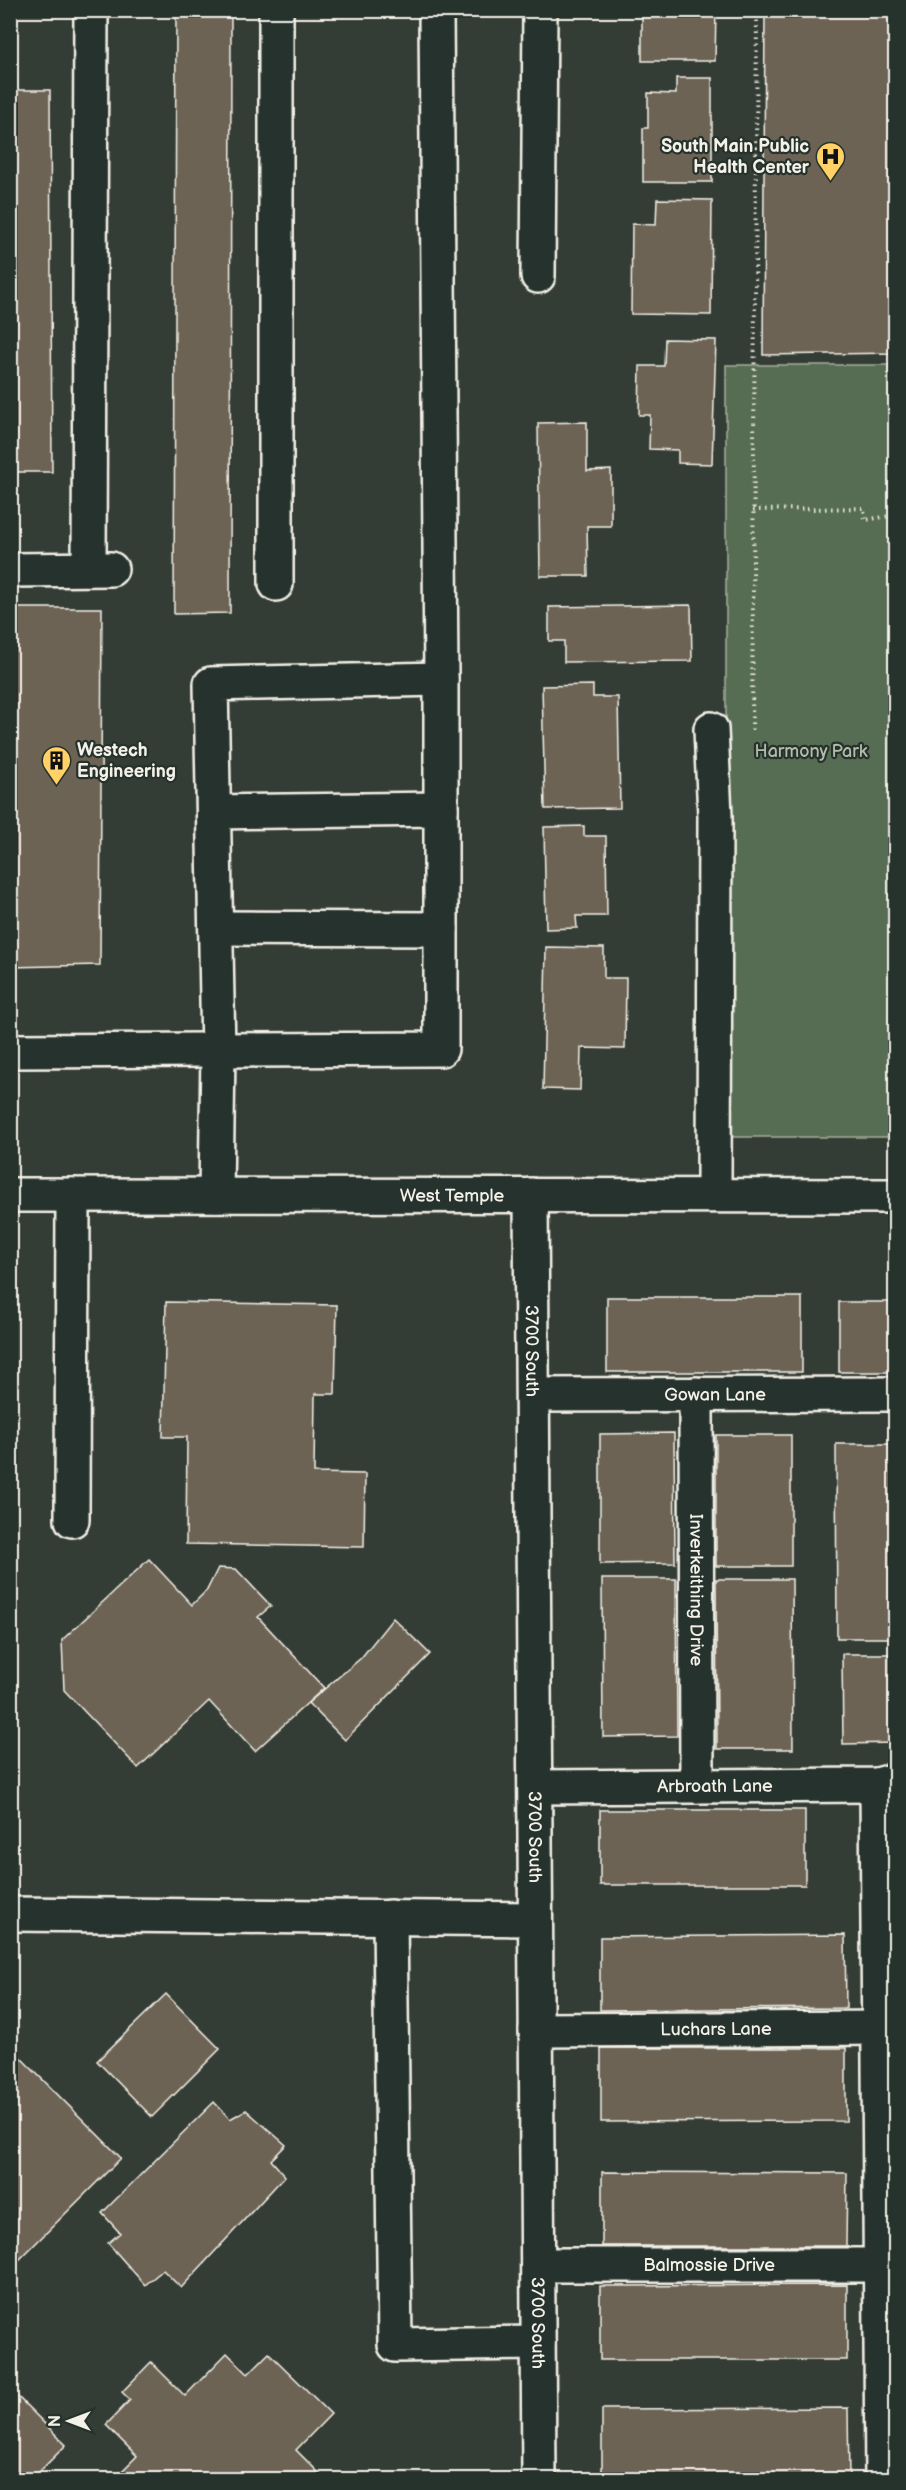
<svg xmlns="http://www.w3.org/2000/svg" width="906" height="2490" font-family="'Balsamiq Sans',sans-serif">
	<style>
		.green { fill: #576d52; stroke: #a6af9d; stroke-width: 1.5 }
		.building { fill: #6d6455; stroke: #f4f1e8; stroke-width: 1.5 }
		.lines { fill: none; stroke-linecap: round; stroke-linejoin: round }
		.minor-casing { stroke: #f4f1e8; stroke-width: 38 }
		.path { stroke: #f4f1e8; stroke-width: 4; stroke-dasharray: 1.5 4.5; stroke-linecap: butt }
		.minor { stroke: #26332d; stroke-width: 33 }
		.labels { text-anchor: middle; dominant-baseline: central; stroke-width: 4.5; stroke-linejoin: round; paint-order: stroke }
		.poi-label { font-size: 18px; font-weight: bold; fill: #f4f1e8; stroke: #26332d; text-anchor: end }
		.park-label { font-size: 18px; fill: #b5bcac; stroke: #26332d }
		.street-label { font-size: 18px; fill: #f4f1e8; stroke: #26332d }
	</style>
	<rect width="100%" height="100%" fill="#343d35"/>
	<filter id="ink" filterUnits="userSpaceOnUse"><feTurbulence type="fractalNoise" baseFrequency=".0167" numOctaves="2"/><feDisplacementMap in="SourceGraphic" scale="12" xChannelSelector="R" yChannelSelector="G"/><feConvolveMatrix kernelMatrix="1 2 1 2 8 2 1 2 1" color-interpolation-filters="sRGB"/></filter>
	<g filter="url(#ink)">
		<rect class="green" x="726" y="365" width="169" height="772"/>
		<g class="building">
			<path d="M176,10H231L230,613L174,614Z"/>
			<path d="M642,10H716L715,61H642Z"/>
			<path d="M765,10H896V353L763,355Z"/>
			<path d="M676,78H712V182H643V128H648V93L676,94Z"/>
			<path d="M10,90H50L52,472H10Z"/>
			<path d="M657,199L712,200L711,315L631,314L632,224L656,225Z"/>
			<path d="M665,339L716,340L712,464L678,463V450L649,449L650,415H639L640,366H664Z"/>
			<path d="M587,422V471L611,470V526H587L588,576H540L538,423Z"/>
			<path d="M691,605L692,661L564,662V641H549V607Z"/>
			<path d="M10,608H102L100,965L10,967Z"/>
			<path d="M593,685V697H618L620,808L545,809L542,686Z"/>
			<path d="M584,826V836H606L607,916H576L577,928L546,929L544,827Z"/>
			<path d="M546,947L604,948V978H626L625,1049L581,1048L580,1090L543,1089Z"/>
			<rect x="607" y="1297" width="195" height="75"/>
			<path d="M166,1302L337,1305L335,1394H315L314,1473L365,1474L364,1547L186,1544L187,1437H163Z"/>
			<rect x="839" y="1302" width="57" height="70"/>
			<path d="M674,1433L675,1563L600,1564V1434Z"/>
			<rect x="716" y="1435" width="75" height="131"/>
			<path d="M836,1444H896V1638H837Z"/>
			<path d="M149,1559L192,1605L207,1590L218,1568L236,1569L271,1606L258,1617L324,1688L255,1751L209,1701L138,1768L64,1690L62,1640Z"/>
			<path d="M602,1579H676L677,1736L603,1737Z"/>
			<path d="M716,1579H792L793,1749H717Z"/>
			<path d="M393,1618L430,1654L345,1740L308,1703L361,1658Z"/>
			<path d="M842,1654H896V1743L843,1744Z"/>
			<rect x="600" y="1810" width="205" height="75"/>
			<path d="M845,1935L846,2008L600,2010V1937Z"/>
			<path d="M166,1994L220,2049L152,2117L97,2061Z"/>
			<path d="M601,2048H846V2121L601,2122Z"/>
			<path d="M17,2054L121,2158L10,2269V2061Z"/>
			<path d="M214,2102L230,2119L246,2110L286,2145L271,2160L285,2176L181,2288L163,2270L145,2285L108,2243L120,2233L102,2213Z"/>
			<path d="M602,2172L847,2173L846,2246H602Z"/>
			<path d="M847,2285V2360H600V2286Z"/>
			<path d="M227,2353L248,2374L269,2353L331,2414L296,2450L326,2480H113L137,2456L106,2425L130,2400L122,2392L151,2362L185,2396Z"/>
			<path d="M10,2389L66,2445L37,2474L42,2480H10Z"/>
			<path d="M848,2408L849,2480H602V2409Z"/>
		</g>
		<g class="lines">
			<defs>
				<g id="minor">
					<path d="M276,10V584"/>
					<path d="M538,276L540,10"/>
					<path d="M89,569L91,10"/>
					<path d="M10,570L111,569"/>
					<path d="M711,729L715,816L714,1195"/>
					<path d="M214,812L441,809"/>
					<path d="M216,928L441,929"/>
					<path d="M10,1051L441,1049V679L436,10"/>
					<path id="s1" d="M10,1195L896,1196"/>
					<path d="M216,1195L218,1052L211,684L441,679"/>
					<path id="s2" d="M531,1195L539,2480"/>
					<path id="s3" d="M696,1394L697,1786"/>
					<path id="s4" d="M533,1395L896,1394"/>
					<path d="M72,1520L73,1195"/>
					<path d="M877,1785L882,2480"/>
					<path id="s5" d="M535,1787L877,1785L896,1780"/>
					<path d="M10,1914L535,1919"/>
					<path d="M390,1917L395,2345L538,2343"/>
					<path id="s6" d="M536,2030L896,2028"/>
					<path id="s7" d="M538,2265H896"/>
				</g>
			</defs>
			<use href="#minor" class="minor-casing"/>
			<g class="path">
				<path d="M753,510L864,508L865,520L896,515"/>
				<path d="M752,730L757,10"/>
			</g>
			<use href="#minor" class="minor"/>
		</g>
	</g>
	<defs>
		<symbol id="hospital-pin" viewBox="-11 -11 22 30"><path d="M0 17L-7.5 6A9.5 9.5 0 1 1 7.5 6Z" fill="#ffd166" stroke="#26332d"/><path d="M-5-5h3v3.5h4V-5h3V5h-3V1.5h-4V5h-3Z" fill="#111"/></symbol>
		<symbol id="building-pin" viewBox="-11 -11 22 30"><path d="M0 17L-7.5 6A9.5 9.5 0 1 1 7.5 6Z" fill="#ffd166" stroke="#26332d"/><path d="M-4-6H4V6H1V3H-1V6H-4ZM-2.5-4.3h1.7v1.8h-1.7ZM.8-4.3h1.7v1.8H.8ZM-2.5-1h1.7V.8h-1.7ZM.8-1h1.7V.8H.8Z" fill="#111"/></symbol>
	</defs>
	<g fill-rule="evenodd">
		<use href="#hospital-pin" x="814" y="140" width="33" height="45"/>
		<use href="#building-pin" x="40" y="744" width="33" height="45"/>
	</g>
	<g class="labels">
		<g class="poi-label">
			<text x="809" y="146">South Main Public<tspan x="809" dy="21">Health Center</tspan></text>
			<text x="77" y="750" text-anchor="start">Westech<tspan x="77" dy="21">Engineering</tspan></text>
		</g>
		<g class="park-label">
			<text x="811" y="751">Harmony Park</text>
		</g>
		<g class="street-label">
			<text stroke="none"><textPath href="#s1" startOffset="442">West Temple</textPath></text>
			<text stroke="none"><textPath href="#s2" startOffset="156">3700 South</textPath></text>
			<text stroke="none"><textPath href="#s4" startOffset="182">Gowan Lane</textPath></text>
			<text stroke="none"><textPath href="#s3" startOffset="196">Inverkeithing Drive</textPath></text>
			<text stroke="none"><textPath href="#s5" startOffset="180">Arbroath Lane</textPath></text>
			<text stroke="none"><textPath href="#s2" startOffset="642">3700 South</textPath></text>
			<text stroke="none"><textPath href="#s6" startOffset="180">Luchars Lane</textPath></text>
			<text stroke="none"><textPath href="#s7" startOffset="171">Balmossie Drive</textPath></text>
			<text stroke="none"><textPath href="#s2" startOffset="1128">3700 South</textPath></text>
		</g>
	</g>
	<rect width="906" height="2490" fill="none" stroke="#26332d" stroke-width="36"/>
	<rect x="18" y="18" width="870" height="2454" fill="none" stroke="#f4f1e8" stroke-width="2" filter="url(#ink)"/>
	<g transform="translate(69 2421) rotate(270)" stroke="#26332d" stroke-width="4.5" paint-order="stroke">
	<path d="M0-4.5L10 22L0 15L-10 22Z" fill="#f4f1e8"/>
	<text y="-9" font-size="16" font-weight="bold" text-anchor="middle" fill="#f4f1e8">N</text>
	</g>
</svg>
